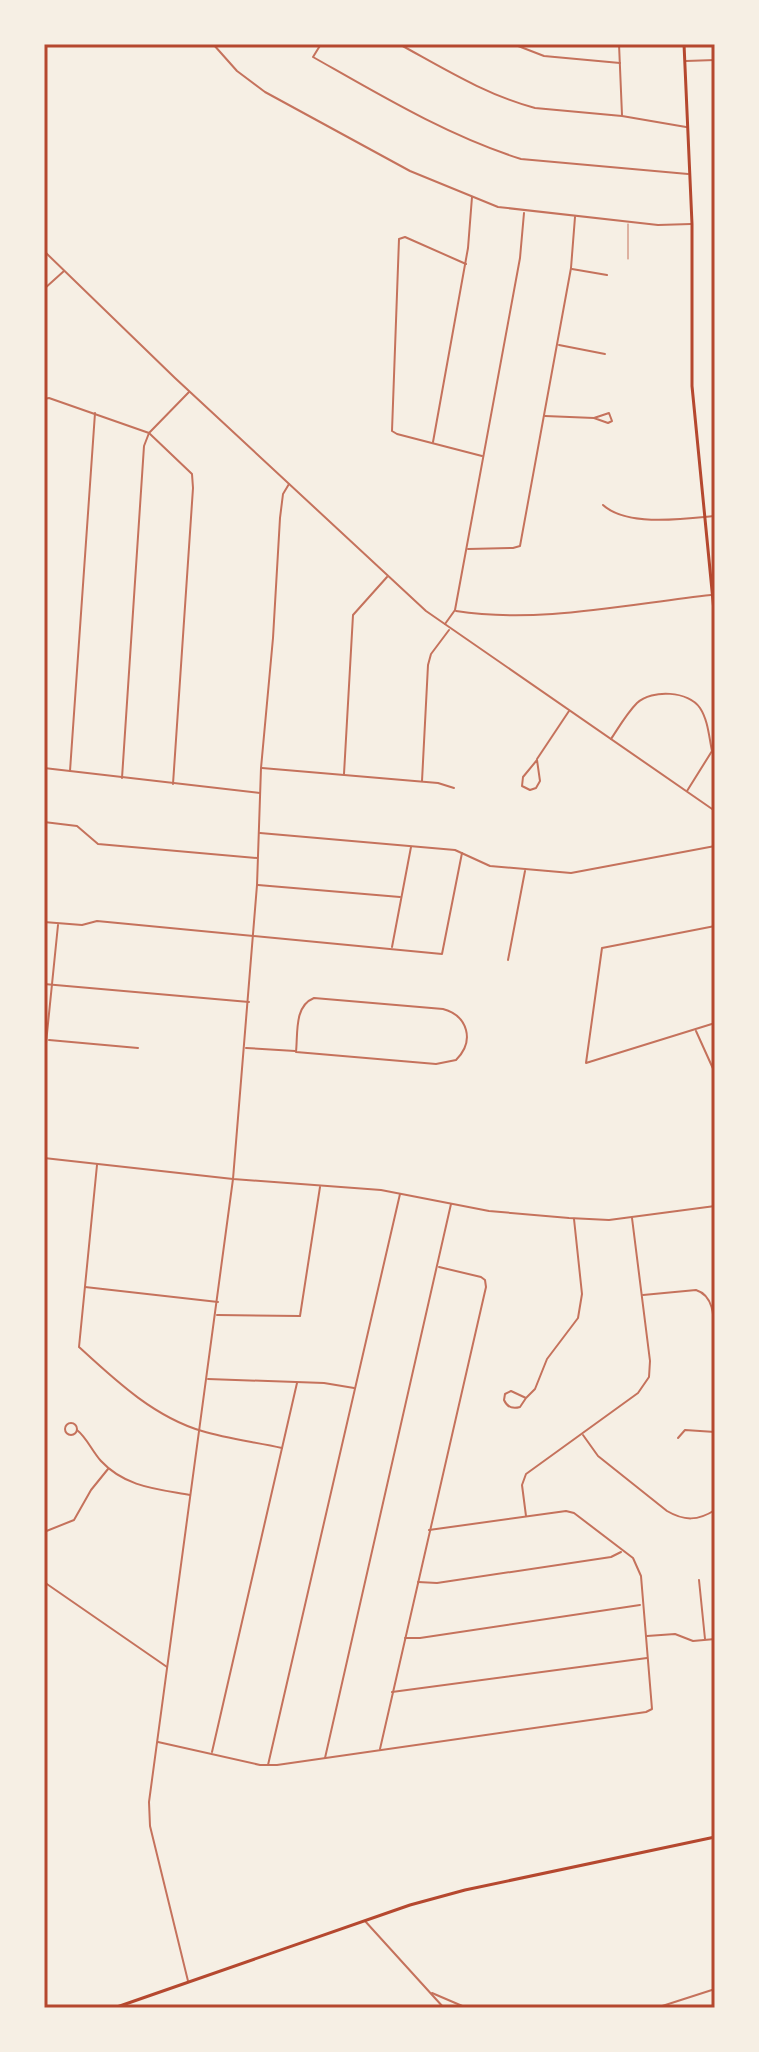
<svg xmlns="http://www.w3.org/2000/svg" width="759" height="2052" font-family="'Alegreya Sans',sans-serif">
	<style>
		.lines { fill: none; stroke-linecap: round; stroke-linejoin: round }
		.service { stroke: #c5725c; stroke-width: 1 }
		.minor { stroke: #c5725c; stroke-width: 2 }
		.tertiary { stroke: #c5725c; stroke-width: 2 }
		.secondary { stroke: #b5482f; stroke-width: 3 }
		.neatline { fill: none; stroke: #b5482f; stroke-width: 3 }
	</style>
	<rect width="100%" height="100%" fill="#f6efe4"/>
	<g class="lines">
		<path class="service" d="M628,224V259"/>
		<g class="minor">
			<path d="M213,44L237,71L265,92L410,171L498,207L658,225L691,224"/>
			<path d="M321,44L313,57C380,95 448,136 521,159L688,174"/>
			<path d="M399,44C443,68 486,95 535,108L622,116L686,127"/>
			<path d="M513,44L544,56L620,63"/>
			<path d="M619,44L622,115"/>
			<path d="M686,61L715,60"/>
			<path d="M466,264L405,237L399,239L392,431L397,434L482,456"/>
			<path d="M572,269L607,275"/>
			<path d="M44,289L64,271"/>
			<path d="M559,345L605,354"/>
			<path d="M44,399L49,398L149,433L192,474L193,488L173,784"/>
			<path d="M545,416L594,418L608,423L612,421L609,413L594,418"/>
			<path d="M433,442L468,248L472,197"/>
			<path d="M603,505C627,527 684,519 715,516"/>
			<path d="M468,549L513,548L520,546L571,268L575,217"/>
			<path d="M456,611C539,624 628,604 711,595"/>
			<path d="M445,624L455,610L520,258L524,213"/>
			<path d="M611,739C619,727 627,713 637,703C652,689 689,691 700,708C708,720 709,737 712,751L687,791"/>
			<path d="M537,759L569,711"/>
			<path d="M537,760L540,781L536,788L530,790L522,786L523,777Z"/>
			<path d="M44,768L260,793"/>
			<path d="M262,768L438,783L454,788"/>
			<path d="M70,771L95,413"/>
			<path d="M344,774L353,615L387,577"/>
			<path d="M122,778L144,446L149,433L189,392"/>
			<path d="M422,781L428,665L431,654L449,630"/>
			<path d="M44,822L77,826L98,844L257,858"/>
			<path d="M260,833L455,850L490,866L571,873L715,846"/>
			<path d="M258,885L400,897"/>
			<path d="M44,922L82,925L97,921L442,954L462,853"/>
			<path d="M715,926L602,948L586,1063L715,1023"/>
			<path d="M392,947L411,847"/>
			<path d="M508,960L525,871"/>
			<path d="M44,984L249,1002"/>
			<path d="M314,998L443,1009C468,1016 475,1041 456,1060L436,1064L296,1052C298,1033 294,1006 314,998Z"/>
			<path d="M696,1031L715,1073"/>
			<path d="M49,1040L138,1048"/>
			<path d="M246,1048L295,1051"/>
			<path d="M44,1063L58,925"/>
			<path d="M97,1165L79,1347C115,1380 154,1417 202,1431C228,1439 256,1442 282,1448"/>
			<path d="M85,1287L218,1302"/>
			<path d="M643,1295L696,1290C718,1297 713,1327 715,1346"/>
			<path d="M217,1315L300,1316L320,1187"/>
			<path d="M208,1379L324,1383L354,1388"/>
			<path d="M526,1398L520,1407C513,1409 507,1407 504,1400L505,1394L511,1391L526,1398L535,1389L547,1359L578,1318L582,1294L574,1219"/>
			<circle cx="71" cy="1429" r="6"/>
			<path d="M77,1430C87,1438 92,1451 101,1461C125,1487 157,1489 190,1495"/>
			<path d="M583,1435L598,1456L667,1511C684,1521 698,1521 715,1510"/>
			<path d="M678,1438L685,1430L715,1432"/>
			<path d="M526,1516L522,1485L526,1474L638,1393L649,1377L650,1361L632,1218"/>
			<path d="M44,1532L74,1520L91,1490L108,1469"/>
			<path d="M699,1580L705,1639"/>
			<path d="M44,1582L167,1667"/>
			<path d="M418,1582L437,1583L611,1557L621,1552"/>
			<path d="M647,1636L675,1634L693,1641L715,1639"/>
			<path d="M405,1638H420L640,1605"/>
			<path d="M392,1692L647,1658"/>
			<path d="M158,1742L260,1765H277L646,1712L652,1709L641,1576L633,1558L574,1513L566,1511L429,1530"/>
			<path d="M380,1749L486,1287L485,1280L481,1277L439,1267"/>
			<path d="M212,1752L297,1383"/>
			<path d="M325,1758L451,1204"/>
			<path d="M268,1765L400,1194"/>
			<path d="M365,1921L444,2008"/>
			<path d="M432,1993L467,2008"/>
			<path d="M656,2008L715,1989"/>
		</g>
		<g class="tertiary">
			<path d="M44,251L175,378L426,611L715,811"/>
			<path d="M44,1158L233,1179L381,1190L489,1211L569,1218L609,1220L715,1206"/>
			<path d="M188,1981L150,1826L149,1802L233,1179L257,885L261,768L273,638L280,518L283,494L289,484"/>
		</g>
		<g class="secondary">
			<path d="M684,44L692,224V386L715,621"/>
			<path d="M114,2008L410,1905L465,1890L715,1837"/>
		</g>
	</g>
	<rect width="759" height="2052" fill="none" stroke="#f6efe4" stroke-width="92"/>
	<rect x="46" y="46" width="667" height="1960" class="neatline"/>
</svg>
